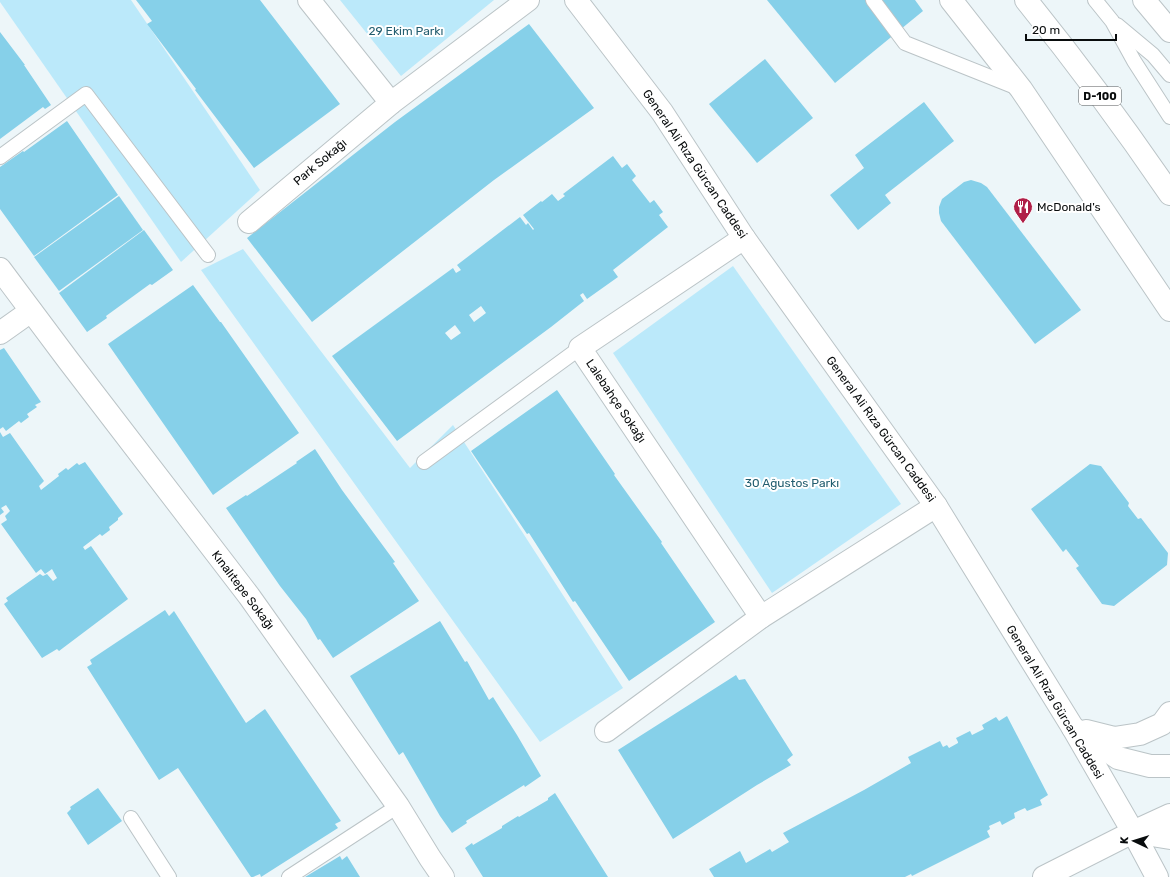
<svg xmlns="http://www.w3.org/2000/svg" width="1170" height="877" font-family="Rubik,sans-serif">
	<style>
		.green { fill: #bbe9fa }
		.building { fill: #86d0e9; fill-rule: evenodd }
		.lines { fill: none; stroke-linecap: round; stroke-linejoin: round }
		.lane-casing { stroke: #bbc4c7; stroke-width: 16 }
		.street-casing { stroke: #bbc4c7; stroke-width: 24 }
		.secondary-casing { stroke: #bbc4c7; stroke-width: 24 }
		.primary-casing { stroke: #bbc4c7; stroke-width: 24 }
		.highway-casing { stroke: #bbc4c7; stroke-width: 24 }
		.lane { stroke: #fff; stroke-width: 14 }
		.street { stroke: #fff; stroke-width: 22 }
		.secondary { stroke: #fff; stroke-width: 22 }
		.primary { stroke: #fff; stroke-width: 22 }
		.highway { stroke: #fff; stroke-width: 22 }
		.labels { text-anchor: middle; dominant-baseline: central; stroke-width: 4; stroke-linejoin: round; paint-order: stroke }
		.shield { fill: #fff; stroke: #535556; stroke-width: 1 }
		.shield-label { font-size: 11px; font-weight: bold; fill: #090c0d }
		.park-label { font-size: 12px; fill: #235e70; stroke: #fff }
		.street-label { font-size: 12px; fill: #090c0d; stroke: #fff }
		.poi-label { font-size: 12px; fill: #090c0d; stroke: #fff; text-anchor: start }
	</style>
	<rect width="100%" height="100%" fill="#edf6f9"/>
	<g class="green">
		<path d="M0,0H131L260,190L181,262L0,2Z"/>
		<path d="M340,0H494L401,76Z"/>
		<path d="M243,249L410,468L453,425L623,688L540,742L201,270Z"/>
		<path d="M733,266L901,504L772,593L613,353Z"/>
	</g>
	<g class="building">
		<path d="M136,0H260L340,104L254,168L220,123L195,90L196,89L147,24L152,21Z"/>
		<path d="M767,0H915L923,11L835,83Z"/>
		<path d="M529,24L594,108L494,180L312,322L247,238L395,122Z"/>
		<path d="M0,32L25,65H24L51,105L45,109L43,107L0,139Z"/>
		<path d="M765,59L813,118L757,163L709,104Z"/>
		<path d="M924,102L954,141L885,195L891,203L858,230L830,195L864,168L855,155Z"/>
		<path d="M67,121L118,195L34,256L0,209V167L23,151L24,152Z"/>
		<path d="M613,156L622,168L627,164L636,176L632,180L650,203L654,200L663,212L659,215L668,227L613,270L618,277L587,299L583,293L580,295L584,301L551,327L397,441L332,356L453,268L456,273L461,270L457,265L520,217L526,225L528,223L533,230L534,229L523,215L541,201L542,202L552,194L558,201L565,196L563,194ZM481,306L486,313L474,322L469,315ZM455,325L461,333L451,340L445,333Z"/>
		<path d="M971,180L981,183L987,187L1081,310L1035,344L941,221L939,213V207L942,199L964,182Z"/>
		<path d="M119,196L143,230L59,291L34,257Z"/>
		<path d="M144,230L173,270L152,285L150,284L106,316L107,318L87,332L59,293Z"/>
		<path d="M193,285L220,322H221L299,433L213,495L108,344Z"/>
		<path d="M4,348L41,402L35,405L37,407L27,414L29,417L21,423L19,421L6,431L3,427L0,429V350Z"/>
		<path d="M557,390L615,474L614,475L662,542L661,543L715,622L629,681L575,601L573,602L529,533L527,534L471,451Z"/>
		<path d="M0,432L3,437L10,433L44,481L39,486L41,490L59,476L58,474L66,468L68,470L77,463L79,465L85,462L123,514L118,518V520L109,527L110,530L102,536L100,534L83,547L85,550L91,546L128,599L59,651L57,649L42,658L4,604L8,601L6,598L40,574L43,576L47,574L53,581L57,578L52,569L45,574L41,569L36,573L1,524L7,520L5,516L10,511L6,505L1,508L4,512L0,515Z"/>
		<path d="M315,449L342,490L395,562L393,563L419,601L333,658L320,639L318,640L306,619L280,586L226,508L246,495L247,496L297,463L296,462Z"/>
		<path d="M1090,464L1101,466L1129,503L1128,506L1138,519L1141,518L1168,553L1167,565L1114,606L1102,604L1076,568L1079,566L1066,549L1063,552L1031,509Z"/>
		<path d="M165,610L169,616L174,611L246,723L265,709L341,821L335,824L338,828L261,877L260,874L253,877H251L178,768L159,780L87,667L92,664L90,660Z"/>
		<path d="M440,621L465,662L467,661L489,700L493,697L517,735L541,776L525,787L524,785L466,821L467,823L452,833L440,816L403,752L399,755L350,676Z"/>
		<path d="M736,675L739,680L745,679L793,755L787,760L791,765L757,785L673,839L618,750Z"/>
		<path d="M1007,716L1048,795L1040,800L1042,805L1027,811L1025,808L1014,813L1015,818L1002,825L1000,821L989,826L990,829L987,831L990,837L912,876L911,874L905,877H714L709,869L740,851L746,863L770,849L772,852L789,842L783,833L864,790L911,763L908,757L940,741L943,747L947,745L949,748L958,743V742L956,738L970,731L972,735L984,729L982,725L996,717L999,721Z"/>
		<path d="M98,788L122,821L88,845L67,813L71,809L70,807Z"/>
		<path d="M555,793L608,877H483L465,848L472,843L473,845L502,828V826L518,816L519,817L548,800V798Z"/>
		<path d="M340,856L342,860L347,856L360,877H305Z"/>
	</g>
	<g class="lines">
		<defs>
			<g id="lane">
				<path d="M873,0L905,43L1018,88"/>
				<path d="M1095,0L1112,21L1134,61L1170,117"/>
				<path d="M1117,25L1153,55L1170,75"/>
				<path d="M0,157L86,94L208,255"/>
				<path d="M424,462L580,348"/>
				<path d="M131,818L169,877"/>
				<path d="M289,877L398,806"/>
			</g>
			<g id="street">
				<path d="M309,0L391,103"/>
				<path d="M249,222L391,103L528,0"/>
				<path d="M744,238L580,348L761,617"/>
				<path d="M0,269L68,360L249,596L398,806L430,858L443,877"/>
				<path d="M0,333L31,311"/>
				<path d="M606,731L761,617L936,506"/>
			</g>
			<g id="secondary">
				<path d="M576,0L662,112L744,238L936,506L1073,728L1133,832L1157,877"/>
				<path d="M1044,877L1133,832"/>
			</g>
			<g id="primary">
				<path d="M951,0L1021,89L1170,310"/>
				<path d="M1073,728L1118,758L1150,766H1170"/>
				<path d="M1086,731L1114,738L1140,734L1162,724L1170,713"/>
				<path d="M1133,832L1170,815"/>
				<path d="M1133,832L1170,838"/>
			</g>
			<g id="highway">
				<path d="M1026,0C1077,63 1125,128 1170,194"/>
				<path d="M1144,0L1170,31"/>
			</g>
		</defs>
		<use href="#lane" class="lane-casing"/>
		<use href="#street" class="street-casing"/>
		<use href="#secondary" class="secondary-casing"/>
		<use href="#primary" class="primary-casing"/>
		<use href="#highway" class="highway-casing"/>
		<use href="#lane" class="lane"/>
		<use href="#street" class="street"/>
		<use href="#secondary" class="secondary"/>
		<use href="#primary" class="primary"/>
		<use href="#highway" class="highway"/>
	</g>
	<defs>
		<symbol id="restaurant-pin" viewBox="-11 -11 22 30"><path d="M0 17L-7.5 6A9.5 9.5 0 1 1 7.5 6Z" fill="#b01e47" stroke="#fff"/><path d="M-5-6h1v4h1v-4h1v4h1v-4h1v5L-1.5 .5V6h-2V.5L-5-1ZM5-6V6H3V1.5H1.5Q1.5-4 5-6Z" fill="#fff"/></symbol>
	</defs>
	<g fill-rule="evenodd">
		<use href="#restaurant-pin" x="1012" y="196" width="22" height="30"/>
	</g>
	<g class="labels">
		<rect class="shield" x="1079" y="87" width="42" height="18" rx="3"/>
		<g class="shield-label">
			<text x="1100" y="96">D-100</text>
		</g>
		<g class="park-label">
			<text x="406" y="31">29 Ekim Parkı</text>
			<text x="792" y="483">30 Ağustos Parkı</text>
		</g>
		<g class="street-label">
			<text transform="translate(320 162) rotate(-40)">Park Sokağı</text>
			<text transform="translate(695 164) rotate(56)">General Ali Rıza Gürcan Caddesi</text>
			<text transform="translate(616 401) rotate(56)">Lalebahçe Sokağı</text>
			<text transform="translate(881 429) rotate(54)">General Ali Rıza Gürcan Caddesi</text>
			<text transform="translate(243 590) rotate(53)">Kınalıtepe Sokağı</text>
			<text transform="translate(1055 702) rotate(59)">General Ali Rıza Gürcan Caddesi</text>
		</g>
		<g class="poi-label">
			<text x="1037" y="207">McDonald's</text>
		</g>
	</g>
	<g transform="translate(1134 841) rotate(274)" stroke="#ffffff" stroke-width="3" paint-order="stroke">
	<path d="M0-3L7 15L0 10L-7 15Z" fill="#090c0d"/>
	<text y="-6" font-size="11" font-weight="bold" text-anchor="middle" fill="#090c0d">K</text>
	</g>
	<path d="M1026 34v6h90v-6" fill="none" stroke="#090c0d" stroke-width="2"/>
	<text x="1032" y="34" font-size="12" fill="#090c0d" stroke="#ffffff" stroke-width="3" paint-order="stroke">20 m</text>
</svg>
